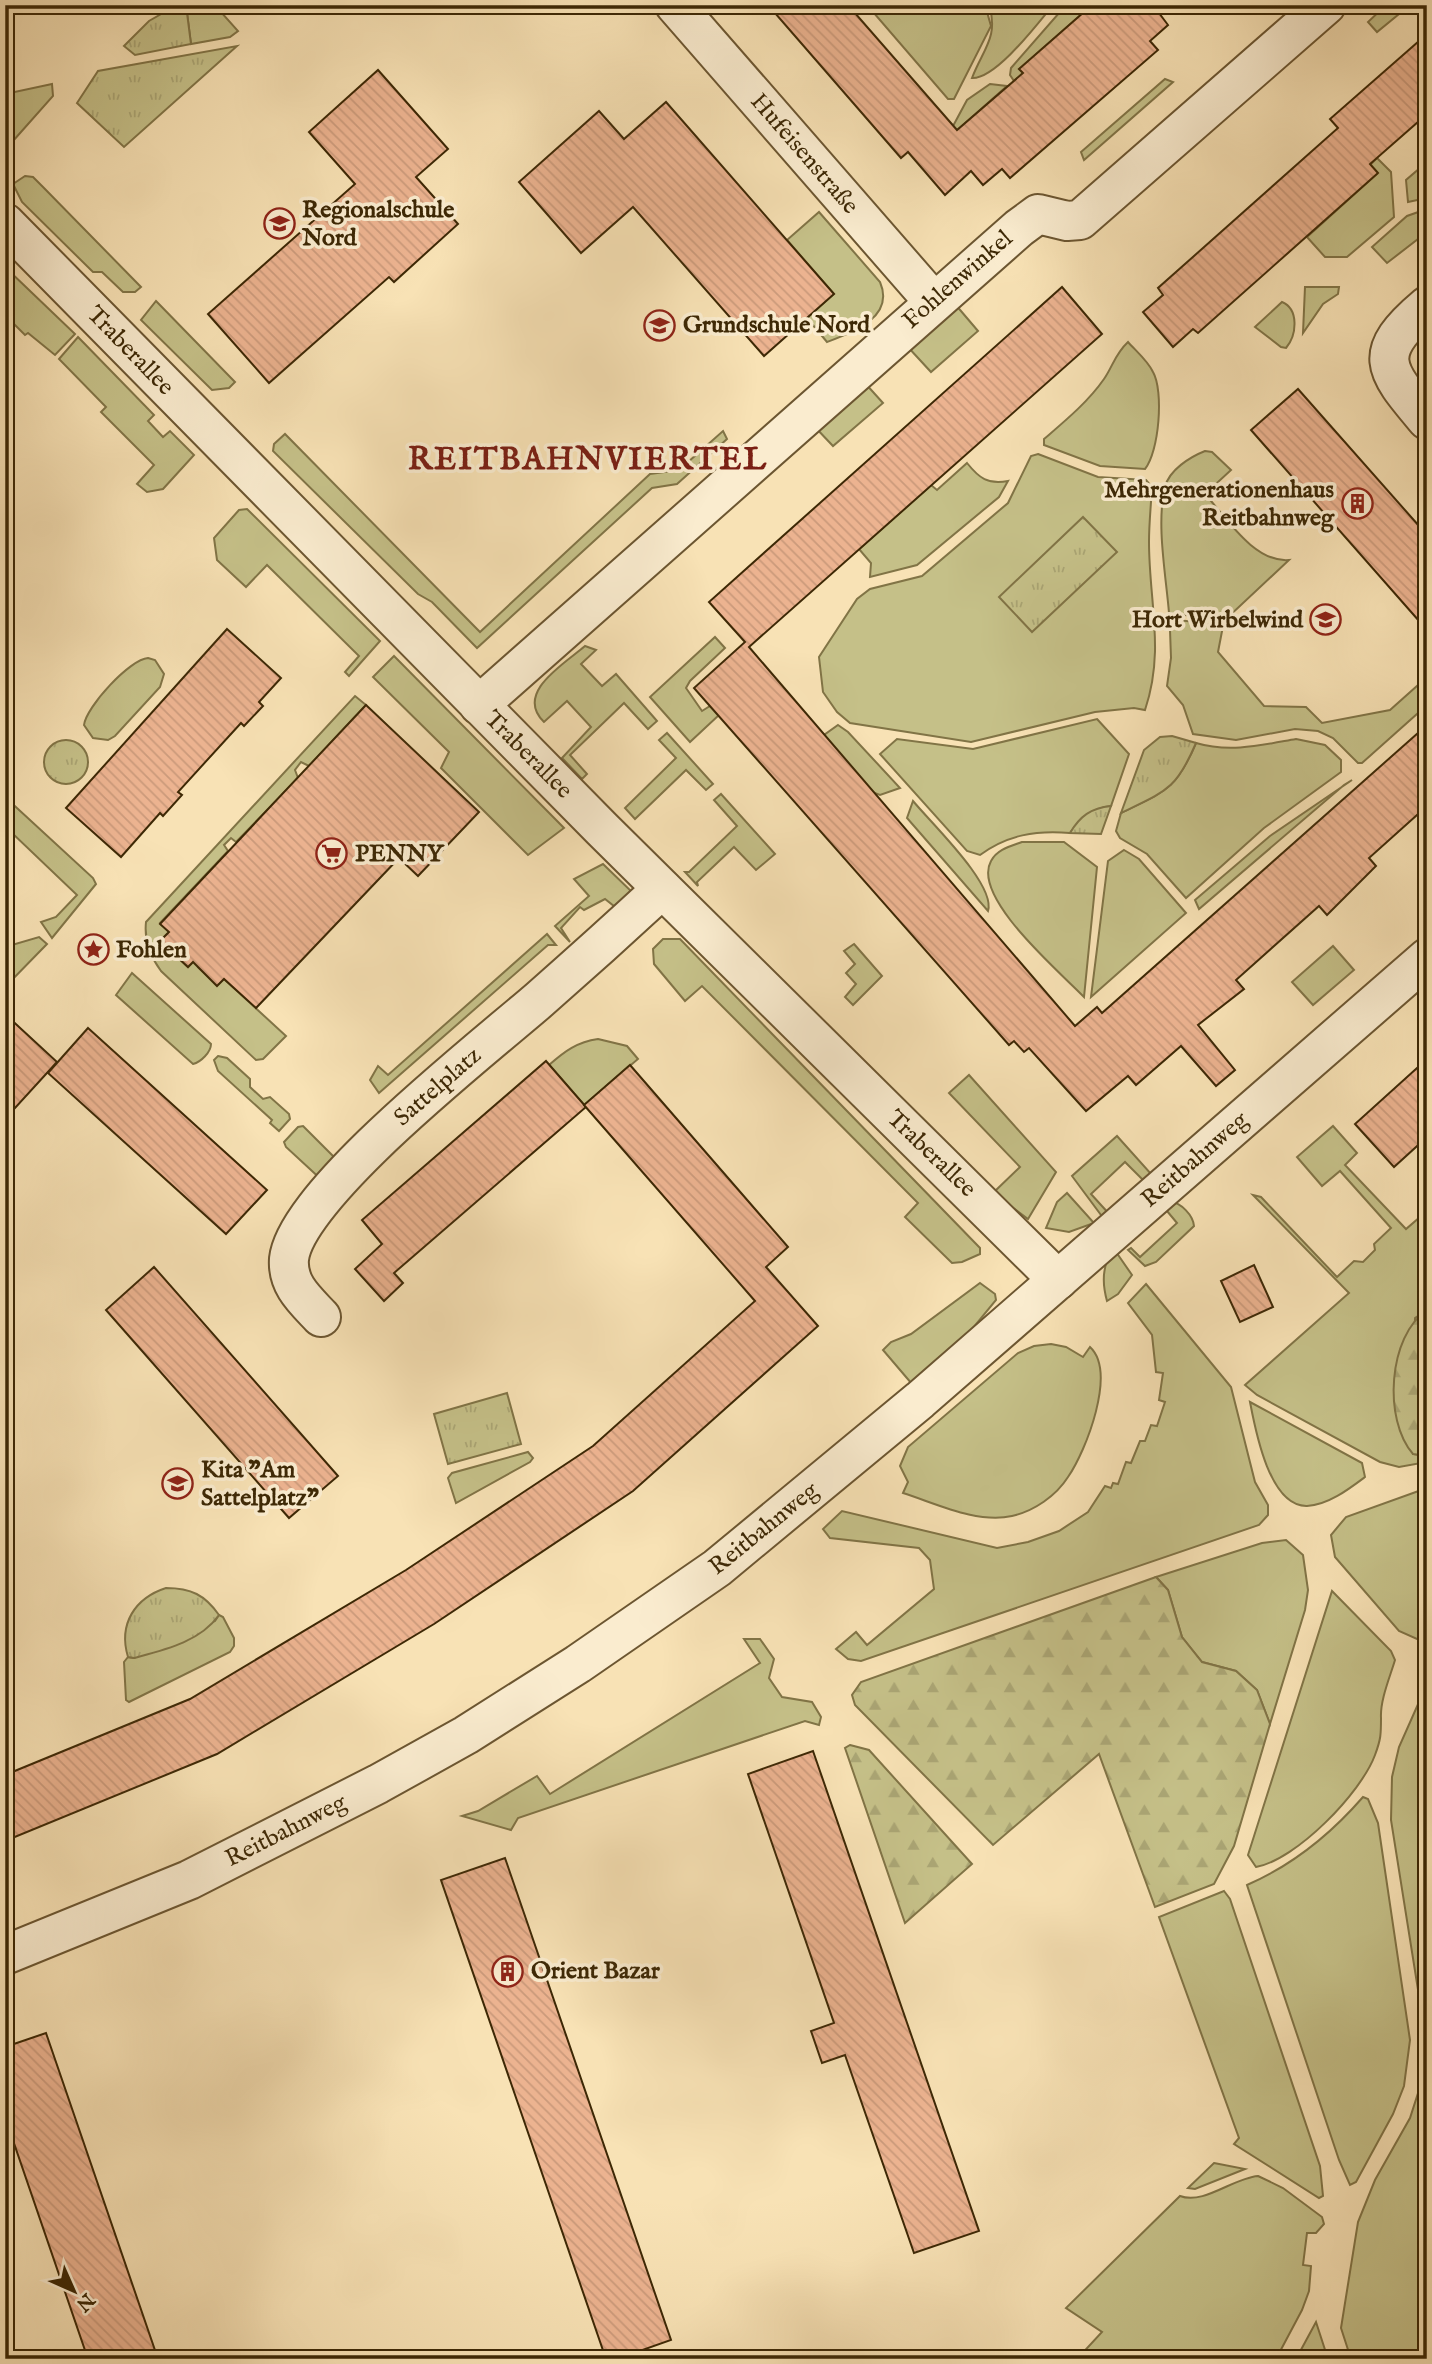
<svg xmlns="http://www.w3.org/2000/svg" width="1432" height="2364" font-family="'IM FELL English',serif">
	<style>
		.grass { fill: #c5c088; stroke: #817446; stroke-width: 2 }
		.forest { fill: url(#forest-firs); stroke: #817446; stroke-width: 2 }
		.park { fill: url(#park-tufts); stroke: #817446; stroke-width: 2 }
		.building { fill: url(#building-back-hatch); stroke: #3d2805; stroke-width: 2 }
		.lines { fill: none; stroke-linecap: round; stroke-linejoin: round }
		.minor-casing { stroke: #6c5631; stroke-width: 42 }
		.minor { stroke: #faeccf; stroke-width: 38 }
		.labels { text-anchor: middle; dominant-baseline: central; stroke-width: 7; stroke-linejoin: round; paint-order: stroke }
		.street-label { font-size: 24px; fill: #3d2805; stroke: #faeccf }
		.poi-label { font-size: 24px; font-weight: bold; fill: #3d2805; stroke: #faeccf; text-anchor: start }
		.district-label { font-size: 32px; font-weight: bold; letter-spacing: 2px; fill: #7a1f14; stroke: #faeccf }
	</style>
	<defs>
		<pattern id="forest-firs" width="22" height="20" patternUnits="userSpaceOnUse" patternTransform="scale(1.75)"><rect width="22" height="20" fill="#c5c088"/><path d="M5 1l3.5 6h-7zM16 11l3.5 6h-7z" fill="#aaa574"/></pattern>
		<pattern id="park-tufts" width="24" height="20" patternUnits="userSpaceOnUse" patternTransform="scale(1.75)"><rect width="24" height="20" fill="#c5c088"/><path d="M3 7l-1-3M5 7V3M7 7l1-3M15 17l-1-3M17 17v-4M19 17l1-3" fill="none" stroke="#aaa574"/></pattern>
		<pattern id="building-back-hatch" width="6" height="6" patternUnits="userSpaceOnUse" patternTransform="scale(1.75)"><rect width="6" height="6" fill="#ecb390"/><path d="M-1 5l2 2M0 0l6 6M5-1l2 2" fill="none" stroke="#cb9a7b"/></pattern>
	</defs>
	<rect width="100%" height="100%" fill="#f8e2b5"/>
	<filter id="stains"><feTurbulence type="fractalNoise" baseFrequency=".00286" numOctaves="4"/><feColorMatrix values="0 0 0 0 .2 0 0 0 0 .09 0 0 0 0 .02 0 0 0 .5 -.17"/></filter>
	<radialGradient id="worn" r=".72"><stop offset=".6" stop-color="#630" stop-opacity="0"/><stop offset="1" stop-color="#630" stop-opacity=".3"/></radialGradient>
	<g class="grass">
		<path d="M186,5H225L220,11L238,31L230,37L191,44Z"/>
		<path d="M867,5H985L991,26L954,99H948Z"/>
		<path d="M989,5H1053C1038,23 996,79 972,78C983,49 999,37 989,5Z"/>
		<path d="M1066,5H1092L1019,69L1023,73L1014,81L1010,75L1011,68Z"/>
		<path d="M1386,5H1410L1377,32L1368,22Z"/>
		<path d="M1165,79L1173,82L1084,160L1081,152Z"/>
		<path d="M52,84L53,96L5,150V94Z"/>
		<path d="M990,84L1007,86L945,141L967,100Z"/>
		<path d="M1377,158L1391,172L1394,217L1347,257H1325L1307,237L1377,174L1370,165Z"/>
		<path d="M1427,162V198L1408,202L1406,180Z"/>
		<path d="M25,176L33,177L43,187L141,287L135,292H123L102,272H93L22,202L13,184Z"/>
		<path d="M1427,209V232L1387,263L1372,247L1407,216Z"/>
		<path d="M819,212L880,282C895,317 854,332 827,342L807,318L834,294L787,240Z"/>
		<path d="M5,267L75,334L55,355L28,333L25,335L5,315Z"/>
		<path d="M1305,287H1339L1338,294L1323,304L1303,333Z"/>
		<path d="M156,301L235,382L229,388L212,390L141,320Z"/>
		<path d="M1282,302C1299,309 1297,335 1286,348L1281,347L1255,327Z"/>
		<path d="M955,304L978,331L931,372L907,346Z"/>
		<path d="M78,337L154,415L148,421L163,437L170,431L194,455L163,489L147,492L137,484L154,465L101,412L106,407L59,359Z"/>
		<path d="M1128,342C1136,351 1148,361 1153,372C1164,391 1159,452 1145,469L1100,466L1044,445V439C1065,421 1088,402 1104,379C1113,366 1115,354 1128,342Z"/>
		<path d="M864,382L883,403L833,446L814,426Z"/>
		<path d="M723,431L727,439L677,484L652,488L477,648L432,602L418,594L273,451L274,444L285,434L480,632L650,474L679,470Z"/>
		<path d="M1205,451L1212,452L1231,470L1205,494C1226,517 1254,563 1289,560L1225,620L1169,613C1166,576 1156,523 1165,487C1169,470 1190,457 1205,451Z"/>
		<path d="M1038,454L1098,477L1146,480L1152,487C1151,505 1149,523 1149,542C1149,602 1165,651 1145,710L1134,708L1095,712L971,742L850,723L837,712L823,692L819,657L857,599L870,589L922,576L1008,503L1031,456Z"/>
		<path d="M967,463C979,478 988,485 1008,481L999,497L917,565L870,577L871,563L859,549L931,485L937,490Z"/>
		<path d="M247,509L380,641L349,676L345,672L359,656L267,565L246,587L217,560L214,538L239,510Z"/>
		<path d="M1179,620L1223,626L1218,652L1264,706L1306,707L1322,723L1390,710L1427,677V705L1362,763H1358L1333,738L1318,731L1295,729L1236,740L1193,734L1183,705L1167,686L1171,658L1170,630Z"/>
		<path d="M715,637L725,648L690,681L686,688L702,711L710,706L719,715L690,742L650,697Z"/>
		<path d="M585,646L596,650L581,664L602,686L616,674L657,721L648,729L624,703L570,755L587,774L582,779L562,758L591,727L567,701L544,722C514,693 564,664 585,646Z"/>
		<path d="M394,656L564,828L528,855L441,768L449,752L373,677Z"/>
		<path d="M148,658L155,660L164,674L160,687L115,736L108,740L93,738L84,725C86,707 130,659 148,658Z"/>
		<path d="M355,696L366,705L309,766L301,762L295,770L298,778L236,842L231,838L224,845L228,851L160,923L169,932L160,941L188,967L199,956L198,967L217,985L224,979L286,1036L263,1059L256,1060L161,971C150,956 144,940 146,922Z"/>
		<path d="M1097,719L1129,754L1111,806C1093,808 1080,818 1070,833C1036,830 1007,835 980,855L967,851L880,754L897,739L973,749Z"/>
		<path d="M838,725L848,732L900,788L880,795L872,792L824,735Z"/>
		<path d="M667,733L713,784L706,790L686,770L635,819L625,808L676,758L659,740Z"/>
		<path d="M1296,739L1325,745L1341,760V772L1264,828L1186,898L1147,854L1120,838L1116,831L1121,813C1166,791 1176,790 1196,743C1230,753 1262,745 1296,739Z"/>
		<path d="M1352,780L1344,785L1199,909L1195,900L1270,836Z"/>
		<path d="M721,794L775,854L756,870L734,847L697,882L698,886L685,872H689L737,826L714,800Z"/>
		<path d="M5,797L93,878L96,884L52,938L41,922L56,917L77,895L10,831L5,835Z"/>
		<path d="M913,801C933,825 996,885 988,911L907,818Z"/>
		<path d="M1022,842H1064L1097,867L1084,997C1060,972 971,897 991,861C997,849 1011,846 1022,842Z"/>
		<path d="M1124,850L1139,859L1186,913L1091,997L1108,861Z"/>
		<path d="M603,864L632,892L619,910L605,899L584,910L580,907L561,928L570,942L555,926L589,896L574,879Z"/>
		<path d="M547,934L556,945H548L379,1093L370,1080L378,1066L388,1075Z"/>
		<path d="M39,937L47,944L5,987V947Z"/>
		<path d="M663,939H680L980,1248V1254L962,1262L952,1263L905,1217L918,1203L702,986L685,1001L654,964L653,949Z"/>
		<path d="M854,944L882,976L853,1005L845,997L856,984L846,973L855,964L844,951Z"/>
		<path d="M1333,946L1354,970L1313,1005L1292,982Z"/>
		<path d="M132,973L211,1044C211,1052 201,1062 193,1064L116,995Z"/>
		<path d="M598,1039L627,1046L638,1059L584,1105L549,1065C565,1051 577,1042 598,1039Z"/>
		<path d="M218,1056L227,1058L250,1079V1087L263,1099L270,1097L289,1114L290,1119L279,1131L270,1123L272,1120L218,1071L214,1060Z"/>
		<path d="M969,1075L1056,1172L1028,1219L993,1193L1020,1167L949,1093Z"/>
		<path d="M303,1126L335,1158L324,1182L286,1147L284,1142L298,1127Z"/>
		<path d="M1333,1126L1357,1153L1345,1165L1406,1229L1427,1211V1310L1415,1318L1413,1454L1427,1456V1462L1399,1467L1380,1462L1257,1395L1245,1385L1349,1293L1253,1195L1261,1197L1337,1277L1354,1261L1363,1262L1375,1250L1374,1244L1391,1228L1340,1171L1322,1186L1297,1157Z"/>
		<path d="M1117,1136L1152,1175L1146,1183L1125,1162L1091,1194L1111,1216L1104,1219L1072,1176Z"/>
		<path d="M1067,1193L1094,1223L1069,1232L1046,1228L1057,1202Z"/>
		<path d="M1170,1201C1181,1203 1193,1215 1194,1226L1156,1262L1145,1266L1128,1250L1131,1248L1140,1257L1177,1223L1162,1205Z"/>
		<path d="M1114,1249L1132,1275L1118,1294L1107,1301C1102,1283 1102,1264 1114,1249Z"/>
		<path d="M980,1283L995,1294L996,1300L964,1339L912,1384L883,1350L891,1342L911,1334Z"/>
		<path d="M1146,1284L1231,1387L1255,1482L1268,1505V1515L1259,1525L861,1661L848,1659L836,1649L856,1632L867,1645L934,1589L930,1560L919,1548L830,1538L823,1529L842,1511L997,1548L1028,1542L1059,1531L1088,1512L1105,1486L1111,1488L1113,1483L1118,1484L1126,1462L1131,1463L1140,1441H1145L1151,1425L1157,1426L1165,1402L1159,1400L1163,1373L1156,1372L1152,1335L1128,1303Z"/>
		<path d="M1051,1344L1066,1347L1083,1357L1090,1347C1117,1372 1086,1451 1068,1477C1056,1496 1034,1511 1012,1516C977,1524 935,1503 903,1493L908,1482L900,1466L908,1447L1018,1353L1034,1346Z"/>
		<path d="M1250,1402L1362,1463L1365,1477C1349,1489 1328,1505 1307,1506C1269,1507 1255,1428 1250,1402Z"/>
		<path d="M528,1452L533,1458L530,1462L456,1503L448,1478L452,1473Z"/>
		<path d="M1427,1488V1638L1417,1639L1399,1631L1335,1557L1331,1535L1346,1517Z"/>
		<path d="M1286,1540L1303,1555L1308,1590L1305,1610L1270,1724L1257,1690L1236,1671L1202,1662L1182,1637L1168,1590L1156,1577L1262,1543Z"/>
		<path d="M1332,1591L1391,1651L1395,1660C1390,1677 1380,1700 1381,1718C1381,1734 1381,1739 1375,1755C1361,1793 1296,1860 1256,1867L1248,1855Z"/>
		<path d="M219,1615L223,1617L234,1638V1646L230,1652L129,1702L126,1700L124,1662L128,1657L134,1658L215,1621Z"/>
		<path d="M744,1639H760L774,1659L769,1678L782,1697L812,1702L821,1717L819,1725L805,1721L518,1818L511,1830L462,1816L478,1811L537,1776L550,1794L760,1663Z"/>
		<path d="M1427,1684V2359H1351L1341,2328L1358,2222L1375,2180L1410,2118L1419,2090L1426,2040L1391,1820L1392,1777L1399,1747Z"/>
		<path d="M1363,1797L1368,1799L1378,1823L1410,2040L1404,2086L1393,2114L1356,2182L1350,2185L1339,2160L1247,1885C1293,1865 1330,1835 1363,1797Z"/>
		<path d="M1224,1891L1230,1899L1320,2166L1323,2196L1319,2198L1234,2144L1239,2138L1159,1917Z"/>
		<path d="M1214,2163L1245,2169L1195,2189L1188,2188Z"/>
		<path d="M1258,2176L1283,2188L1322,2217L1324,2224L1316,2233H1307L1303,2265L1311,2266L1309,2291L1302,2310L1276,2359H1077L1102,2332L1066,2308L1180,2196C1204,2205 1233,2178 1258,2176Z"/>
		<path d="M1316,2322L1328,2359H1296Z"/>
	</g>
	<g class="forest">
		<path d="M1427,1310V1456L1413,1454C1383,1420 1388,1336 1427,1310Z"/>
		<path d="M1156,1577L1168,1590L1182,1637L1202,1662L1236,1671L1257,1690L1270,1724L1234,1846L1214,1884L1155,1907L1099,1754L993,1845L855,1705L852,1695L861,1682Z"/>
		<path d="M850,1745L869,1750L972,1864L905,1923L845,1748Z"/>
	</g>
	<g class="park">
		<path d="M177,5H186L191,44L135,55L124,46L149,21Z"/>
		<path d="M237,46L124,147L77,103L98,71Z"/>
		<path d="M1083,517L1117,552L1032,632L999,597Z"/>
		<path d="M1172,736L1196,743C1176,790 1166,791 1121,813L1144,750L1160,737Z"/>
		<circle cx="66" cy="762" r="22"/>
		<path d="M1111,806L1101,834L1070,833C1080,816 1091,808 1111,806Z"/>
		<path d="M507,1393L521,1444L448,1464L434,1414Z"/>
		<path d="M166,1588C191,1588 205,1595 219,1615C200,1642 164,1650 134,1658L128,1657C118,1624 135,1598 166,1588Z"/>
	</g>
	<g class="building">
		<path d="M768,5H848L957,130L1023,73L1019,69L1092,5H1153L1168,25L1150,41L1158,50L1010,178L1002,169L983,185L971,171L945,195L908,152L901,158Z"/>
		<path d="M1427,34V114L1370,164L1378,173L1198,333L1193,329L1173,347L1143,312L1163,295L1158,288L1338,128L1330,119Z"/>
		<path d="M378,70L448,149L416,177L458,224L394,282L389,277L269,383L208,314L355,184L309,132Z"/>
		<path d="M666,102L834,294L764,356L633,207L581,253L519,182L599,111L624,139Z"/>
		<path d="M1062,287L1102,334L749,647L1075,1026L1097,1007L1102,1013L1427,725V806L1369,858L1376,866L1327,915L1319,906L1236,980L1244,989L1198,1025L1235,1070L1216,1086L1181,1046L1136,1085L1128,1076L1086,1111L1029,1048L1024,1052L1014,1041L1009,1045L694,688L745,642L709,602Z"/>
		<path d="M1298,389L1427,535V630L1251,430Z"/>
		<path d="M227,629L281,678L259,702L263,706L244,726L241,723L178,792L182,795L163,816L160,813L121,857L66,808Z"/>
		<path d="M366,705L479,812L418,876L399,858L256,1008L224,979L217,986L193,962L188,967L160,941L169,932L160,924Z"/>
		<path d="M5,1014L57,1062L5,1119Z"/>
		<path d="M88,1028L267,1190L226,1234L48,1073Z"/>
		<path d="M1427,1059V1137L1394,1167L1355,1124Z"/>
		<path d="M546,1061L586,1107L394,1273L403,1283L384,1301L355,1269L382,1244L362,1220Z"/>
		<path d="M630,1065L788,1247L766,1267L818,1326L633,1491L434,1624L217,1754L5,1841V1775L190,1699L406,1570L593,1446L755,1301L584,1105Z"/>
		<path d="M1254,1265L1273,1307L1240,1322L1221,1281Z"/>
		<path d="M154,1267L338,1476L289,1518L106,1310Z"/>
		<path d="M813,1751L979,2231L914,2253L845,2055L822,2063L811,2031L834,2023L748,1774Z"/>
		<path d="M505,1858L671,2340L617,2359H606L441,1880Z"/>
		<path d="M46,2033L158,2359H88L5,2117V2047Z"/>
	</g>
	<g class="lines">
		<defs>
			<g id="minor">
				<path d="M675,5L934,302"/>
				<path d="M5,223L602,829L1058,1280"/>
				<path d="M1427,306C1370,354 1384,369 1427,420"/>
				<path d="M479,705L1019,228L1038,214L1067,221L1080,220L1326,5"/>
				<path d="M321,1317C305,1300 287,1285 289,1259C296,1194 486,1046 540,999C581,963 622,926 662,889"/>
				<path d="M5,1955L189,1880L378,1784L466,1735L578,1664L717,1568L920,1400L1427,958"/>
			</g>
		</defs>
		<use href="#minor" class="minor-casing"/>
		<use href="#minor" class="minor"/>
	</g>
	<defs>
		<symbol id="school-ring" viewBox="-11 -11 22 22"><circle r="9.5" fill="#faeccf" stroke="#8f2418" stroke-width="1.5"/><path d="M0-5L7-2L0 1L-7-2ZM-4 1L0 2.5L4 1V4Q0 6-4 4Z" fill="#8f2418"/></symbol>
		<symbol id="building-ring" viewBox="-11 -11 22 22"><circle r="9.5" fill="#faeccf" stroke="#8f2418" stroke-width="1.5"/><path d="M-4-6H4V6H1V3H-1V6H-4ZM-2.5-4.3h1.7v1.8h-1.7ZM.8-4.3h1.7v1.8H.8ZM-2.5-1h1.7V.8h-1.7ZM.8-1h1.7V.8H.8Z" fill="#8f2418"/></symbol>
		<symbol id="supermarket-ring" viewBox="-11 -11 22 22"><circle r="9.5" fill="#faeccf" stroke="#8f2418" stroke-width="1.5"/><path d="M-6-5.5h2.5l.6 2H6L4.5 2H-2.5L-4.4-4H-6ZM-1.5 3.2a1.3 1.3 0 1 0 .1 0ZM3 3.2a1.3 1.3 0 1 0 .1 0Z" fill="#8f2418"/></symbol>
		<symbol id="sight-ring" viewBox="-11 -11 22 22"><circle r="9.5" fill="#faeccf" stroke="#8f2418" stroke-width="1.5"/><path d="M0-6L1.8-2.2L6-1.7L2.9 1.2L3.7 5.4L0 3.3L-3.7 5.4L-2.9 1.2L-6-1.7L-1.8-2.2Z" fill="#8f2418"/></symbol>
	</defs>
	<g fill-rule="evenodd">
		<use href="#school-ring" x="262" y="206" width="35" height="35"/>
		<use href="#school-ring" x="642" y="308" width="35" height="35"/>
		<use href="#building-ring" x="1340" y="486" width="35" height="35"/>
		<use href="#school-ring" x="1308" y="602" width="35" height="35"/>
		<use href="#supermarket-ring" x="314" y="836" width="35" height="35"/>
		<use href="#sight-ring" x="76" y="932" width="35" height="35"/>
		<use href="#school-ring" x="160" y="1466" width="35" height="35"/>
		<use href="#building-ring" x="490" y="1954" width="35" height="35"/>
	</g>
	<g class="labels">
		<g class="street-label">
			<text transform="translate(804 154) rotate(49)">Hufeisenstraße</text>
			<text transform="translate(958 280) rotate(-41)">Fohlenwinkel</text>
			<text transform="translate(130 351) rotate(46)">Traberallee</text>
			<text transform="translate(528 755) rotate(45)">Traberallee</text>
			<text transform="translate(438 1087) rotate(-41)">Sattelplatz</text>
			<text transform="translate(931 1154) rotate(44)">Traberallee</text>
			<text transform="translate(1195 1160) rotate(-41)">Reitbahnweg</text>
			<text transform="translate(764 1529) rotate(-39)">Reitbahnweg</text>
			<text transform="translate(286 1831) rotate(-27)">Reitbahnweg</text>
		</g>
		<g class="poi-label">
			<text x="302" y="210">Regionalschule<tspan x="302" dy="28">Nord</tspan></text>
			<text x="683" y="325">Grundschule Nord</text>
			<text x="1334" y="490" text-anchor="end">Mehrgenerationenhaus<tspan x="1334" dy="28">Reitbahnweg</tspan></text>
			<text x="1303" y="620" text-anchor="end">Hort Wirbelwind</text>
			<text x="355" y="854">PENNY</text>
			<text x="116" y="950">Fohlen</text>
			<text x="201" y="1470">Kita "Am<tspan x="201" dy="28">Sattelplatz"</tspan></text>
			<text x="531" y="1971">Orient Bazar</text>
		</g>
		<g class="district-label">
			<text x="588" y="460">REITBAHNVIERTEL</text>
		</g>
	</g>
	<rect width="1432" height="2364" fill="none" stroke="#f8e2b5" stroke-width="28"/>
	<rect x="7" y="7" width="1418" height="2350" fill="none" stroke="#3d2805" stroke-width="3.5"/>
	<rect x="14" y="14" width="1404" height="2336" fill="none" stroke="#3d2805" stroke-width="2"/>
	<g transform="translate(74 2291) rotate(135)" stroke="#faeccf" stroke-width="5" paint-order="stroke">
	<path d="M0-5L12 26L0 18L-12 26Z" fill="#3d2805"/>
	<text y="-10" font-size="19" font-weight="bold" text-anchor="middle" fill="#3d2805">N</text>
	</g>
	<rect width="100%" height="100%" filter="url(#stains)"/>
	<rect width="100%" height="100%" fill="url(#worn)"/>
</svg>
